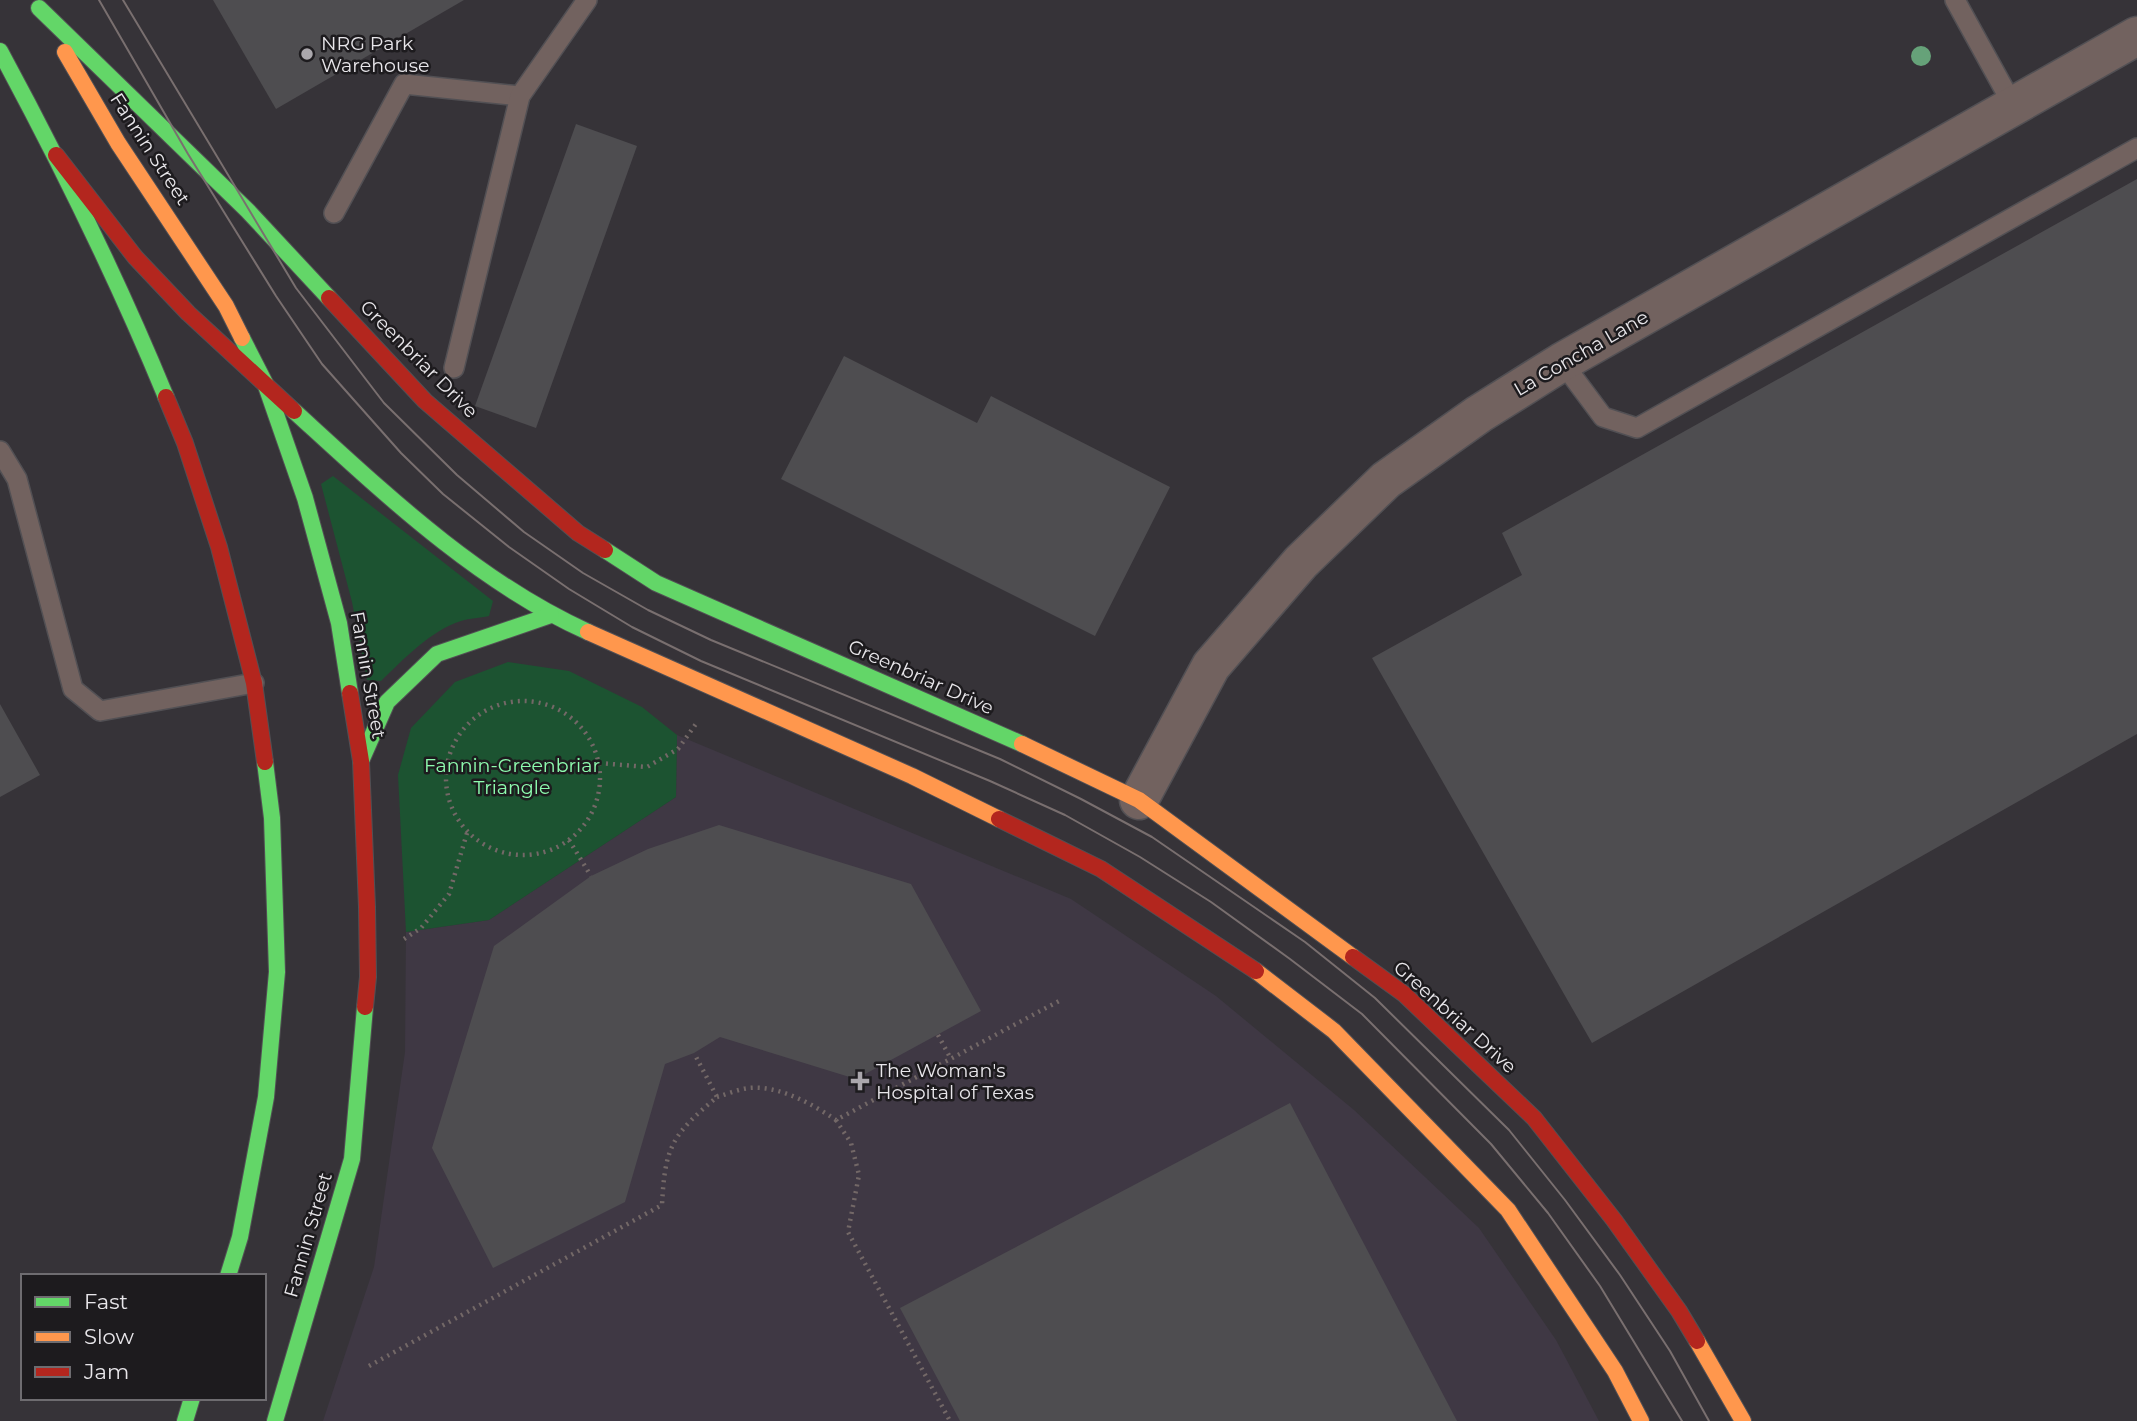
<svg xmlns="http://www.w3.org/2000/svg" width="2137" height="1421" font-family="Montserrat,sans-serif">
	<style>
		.built { fill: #3f3844 }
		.green { fill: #1c5331 }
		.building { fill: #4e4d50 }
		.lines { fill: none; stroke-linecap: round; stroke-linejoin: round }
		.lane-casing { stroke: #525054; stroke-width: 22 }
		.street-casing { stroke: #525054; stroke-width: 41 }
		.fast-casing { stroke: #525054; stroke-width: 18 }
		.slow-casing { stroke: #525054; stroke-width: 18 }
		.jam-casing { stroke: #525054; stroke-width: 18 }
		.path { stroke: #736867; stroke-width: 4.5; stroke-dasharray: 2 5; stroke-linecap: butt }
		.lane { stroke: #72625f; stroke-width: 19 }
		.street { stroke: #72625f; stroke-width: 38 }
		.fast { stroke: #63d668; stroke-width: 16 }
		.slow { stroke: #ff974d; stroke-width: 16 }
		.jam { stroke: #b3261e; stroke-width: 16 }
		.tram { stroke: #796f6f; stroke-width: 2 }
		.tree { fill: #66a279 }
		.poi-dot { fill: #aaa7ac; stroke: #1d1b1e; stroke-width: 2.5 }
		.labels { text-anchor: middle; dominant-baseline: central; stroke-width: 5; stroke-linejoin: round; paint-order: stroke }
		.poi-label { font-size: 19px; fill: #e8e6ea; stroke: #1d1b1e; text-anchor: start }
		.street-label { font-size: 19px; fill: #e8e6ea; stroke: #1d1b1e }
		.park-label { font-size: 19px; fill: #8efcaf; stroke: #1d1b1e }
	</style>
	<rect width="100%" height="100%" fill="#363338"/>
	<path class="built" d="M677,735L1071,899L1216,996L1354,1110L1479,1228L1556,1340L1599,1421H323L374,1267L405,1052L406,932L489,920L676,797Z"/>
	<g class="green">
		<path d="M333,476L493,601L489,616C480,618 470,618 461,621C430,631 404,659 381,681L367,680L352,602L321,484Z"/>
		<path d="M508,662L569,671L642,707L677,735L676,797L489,920L406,932L398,775L411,728L455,682Z"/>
	</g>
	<g class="building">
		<path d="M213,0H464L276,109Z"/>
		<path d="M576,124L637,146L536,428L475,406Z"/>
		<path d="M2137,179V734L1592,1043L1372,658L1522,575L1502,533Z"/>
		<path d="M844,356L977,423L991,396L1170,487L1095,636L781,479Z"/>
		<path d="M0,704L40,775L0,797Z"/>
		<path d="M719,825L911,884L981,1011L856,1079L720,1037L694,1053L665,1064L625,1202L493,1268L432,1148L494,946L591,876L648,849Z"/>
		<path d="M1290,1103L1457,1421H960L900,1308Z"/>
	</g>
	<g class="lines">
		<defs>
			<g id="lane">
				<path d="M1955,0L2014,107"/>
				<path d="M334,213L404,84L520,96"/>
				<path d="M1562,362L1603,417L1637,428L2137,148"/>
				<path d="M454,368L520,96L587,0"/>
				<path d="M0,451L17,479L73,689L100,711L254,683"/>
			</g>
			<path id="street" d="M1139,800L1211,666L1301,562L1386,480L1479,414L1562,362L2137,36"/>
			<g id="fast">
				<path d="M39,8L248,211L329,298"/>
				<path d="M0,51C61,164 117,278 166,397"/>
				<path d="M242,338L265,383L305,498L339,623L350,693"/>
				<path d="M294,411C384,493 477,582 588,632"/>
				<path d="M605,550L656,583L1022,744"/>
				<path d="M361,761L387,702L437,654L551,615"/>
				<path d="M228,1276L240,1237L266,1097L277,972L272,818L265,762"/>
				<path d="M185,1421L192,1398"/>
				<path d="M275,1421L352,1159L365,1007"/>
			</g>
			<g id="slow">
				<path d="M65,52L118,143L226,306L242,338"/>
				<path d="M588,632L912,776L999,819"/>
				<path d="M1022,744L1139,800L1353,957"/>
				<path d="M1256,971L1334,1031L1508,1210L1615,1371L1641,1421"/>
				<path d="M1697,1341L1743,1421"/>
			</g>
			<g id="jam">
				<path d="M56,155L135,257L188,313L294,411"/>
				<path d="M329,298L425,401L578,533L605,550"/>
				<path d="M166,397L185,443L219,547L254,683L265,762"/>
				<path d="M350,693L361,761L367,907L368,977L365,1007"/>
				<path d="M999,819L1101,869L1256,971"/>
				<path d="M1353,957L1404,994L1534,1118L1614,1220L1679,1311L1697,1341"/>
			</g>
		</defs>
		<use href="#lane" class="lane-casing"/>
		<use href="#street" class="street-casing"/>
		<use href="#fast" class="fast-casing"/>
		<use href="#slow" class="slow-casing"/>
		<use href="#jam" class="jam-casing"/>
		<g class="path">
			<circle cx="523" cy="778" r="77"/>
			<path d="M599,763L647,767L678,749L698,721"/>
			<path d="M569,840L591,876"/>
			<path d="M404,939L421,928L449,894L467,833"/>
			<path d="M938,1035L951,1059"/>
			<path d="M717,1097C727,1094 739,1089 749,1088C779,1085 812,1104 836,1120L1059,1001"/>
			<path d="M836,1120L851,1143L859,1175L848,1232L950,1421"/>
			<path d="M369,1366L662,1205C665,1146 672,1135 717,1097L694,1053"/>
		</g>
		<use href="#lane" class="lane"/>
		<use href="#street" class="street"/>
		<use href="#fast" class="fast"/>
		<use href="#slow" class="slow"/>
		<use href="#jam" class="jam"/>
		<g class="tram">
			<path d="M99,0L188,154L276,296L322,364L401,453L443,494L509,547L569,589L632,627L701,661L990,781L1065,815L1140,857L1211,902L1290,959L1362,1014L1491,1144L1548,1213L1600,1286L1682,1421"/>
			<path d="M123,0L296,288L384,403L457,475L524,532L583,573L648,610L711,640L1000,759L1081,799L1152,837L1305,942L1375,998L1509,1130L1565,1200L1620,1275L1670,1351L1709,1421"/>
		</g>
	</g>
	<circle class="tree" cx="1921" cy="56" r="10"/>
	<g class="poi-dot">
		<circle cx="307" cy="54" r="7"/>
		<path d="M856.5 1070.5h7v7h7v7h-7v7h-7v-7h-7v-7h7z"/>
	</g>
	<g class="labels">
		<g class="poi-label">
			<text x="321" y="43">NRG Park<tspan x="321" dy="22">Warehouse</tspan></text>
			<text x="876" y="1070">The Woman's<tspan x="876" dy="22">Hospital of Texas</tspan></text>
		</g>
		<g class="street-label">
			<text transform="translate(150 149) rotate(57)">Fannin Street</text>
			<text transform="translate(1581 353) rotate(-30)">La Concha Lane</text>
			<text transform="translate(419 359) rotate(45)">Greenbriar Drive</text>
			<text transform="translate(368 675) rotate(80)">Fannin Street</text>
			<text transform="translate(921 677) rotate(24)">Greenbriar Drive</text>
			<text transform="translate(1455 1017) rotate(42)">Greenbriar Drive</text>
			<text transform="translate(308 1235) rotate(-74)">Fannin Street</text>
		</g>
		<g class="park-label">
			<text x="512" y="765">Fannin-Greenbriar<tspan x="512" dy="22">Triangle</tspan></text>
		</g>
	</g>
	<rect x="21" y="1274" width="245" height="126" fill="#1d1b1e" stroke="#6e6c70" stroke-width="2"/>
	<rect x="35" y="1297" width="35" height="10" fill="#63d668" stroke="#6e6c70" stroke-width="2"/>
	<text x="84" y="1309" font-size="21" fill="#e8e6ea">Fast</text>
	<rect x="35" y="1332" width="35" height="10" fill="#ff974d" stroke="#6e6c70" stroke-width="2"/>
	<text x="84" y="1344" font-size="21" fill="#e8e6ea">Slow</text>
	<rect x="35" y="1367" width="35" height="10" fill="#b3261e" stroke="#6e6c70" stroke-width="2"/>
	<text x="84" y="1379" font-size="21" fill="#e8e6ea">Jam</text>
</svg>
